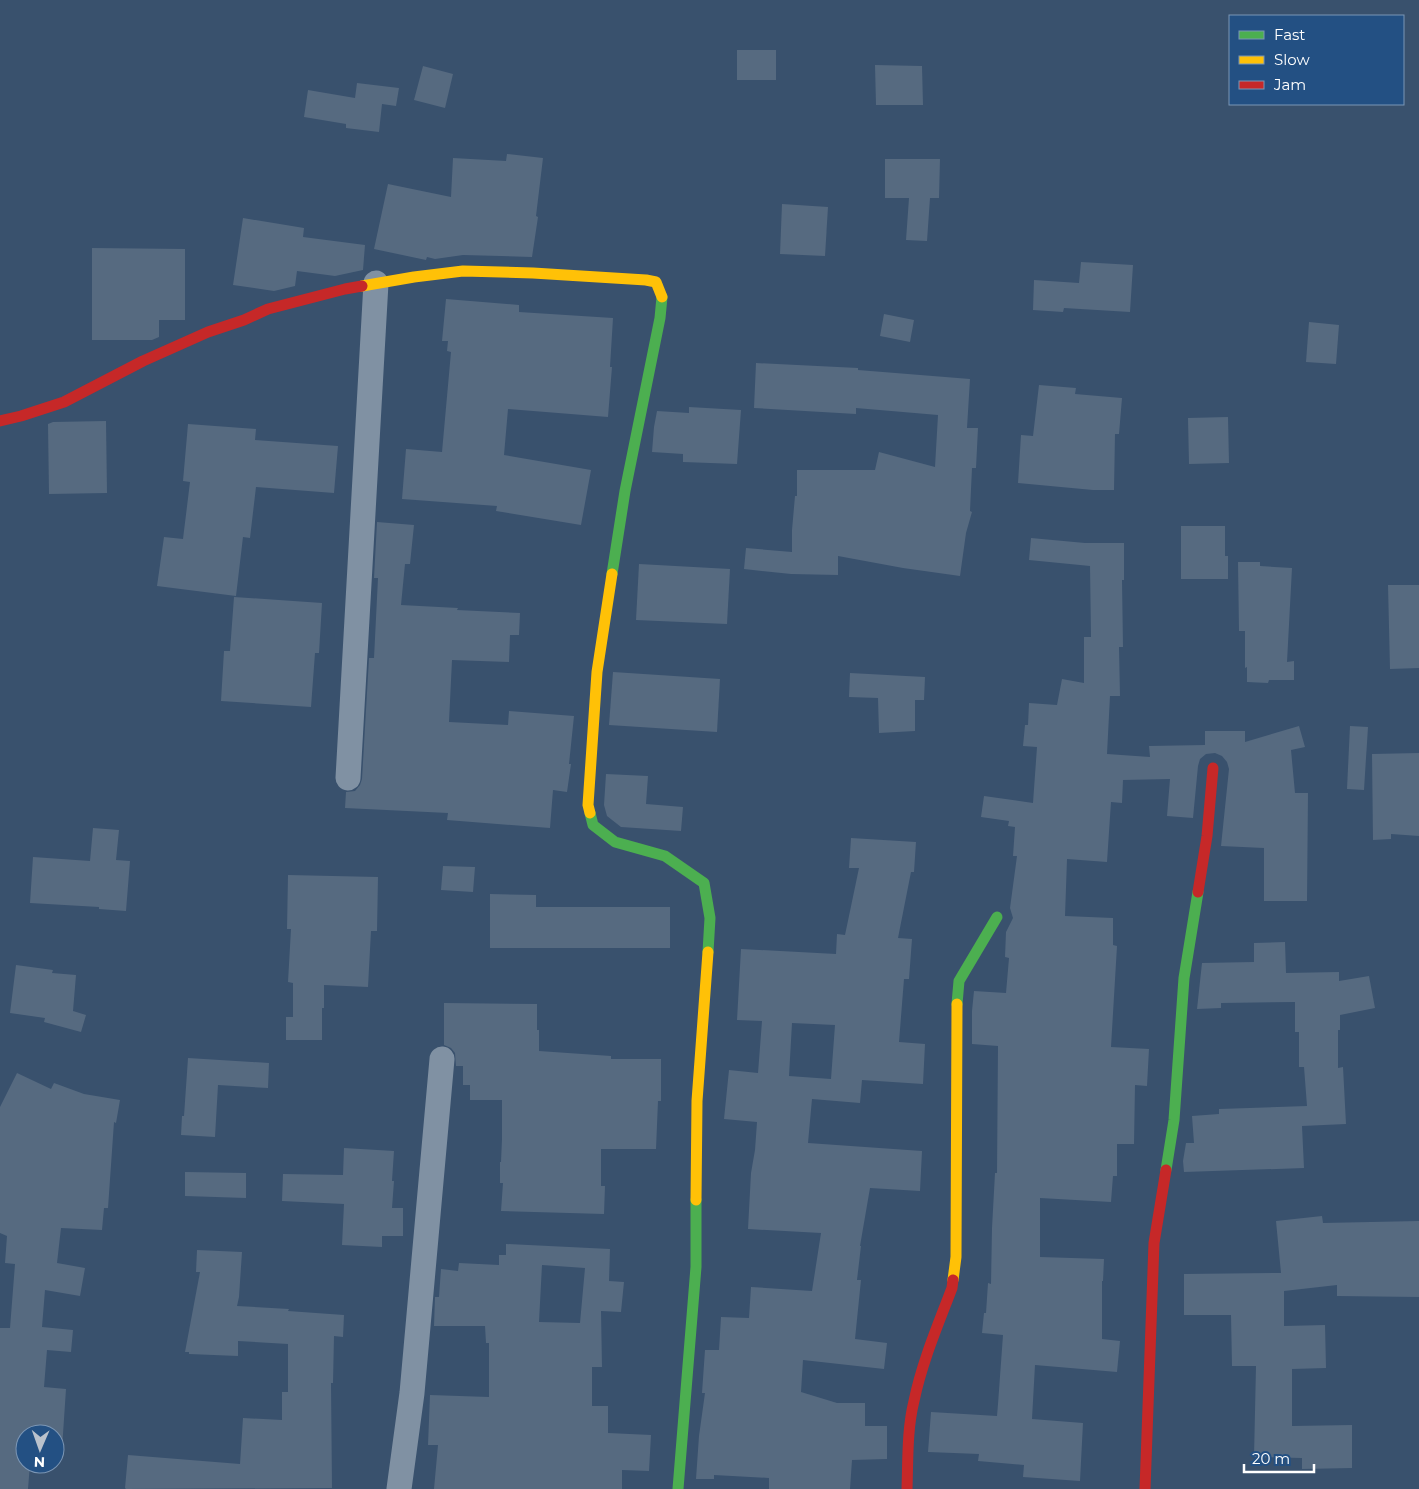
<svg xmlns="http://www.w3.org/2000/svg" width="1419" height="1489" font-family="Montserrat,sans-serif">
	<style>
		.building { fill: #566a80; fill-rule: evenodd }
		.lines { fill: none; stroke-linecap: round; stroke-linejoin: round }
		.street { stroke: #8091a3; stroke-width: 25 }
		.fast { stroke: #4caf50; stroke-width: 11 }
		.slow { stroke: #ffc107; stroke-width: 11 }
		.jam { stroke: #c62828; stroke-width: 11 }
	</style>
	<rect width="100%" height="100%" fill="#39516d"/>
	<g class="building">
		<rect x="737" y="50" width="39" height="30"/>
		<path d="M875,65L922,66L923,105H876Z"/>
		<path d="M423,66L453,74L445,108L414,100Z"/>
		<path d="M357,83L399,88L396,106L382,104L379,132L346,128V124L304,117L308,90L355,98Z"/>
		<path d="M507,154L543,158L536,216L538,217L532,257L463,255L435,259L427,257L426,260L374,249L388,184L451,197L453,158L506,161Z"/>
		<path d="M885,159H940L939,198H930L927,241L906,240L909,198H885Z"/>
		<path d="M782,204L828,207L825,256L780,254Z"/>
		<path d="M243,218L304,228L303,237L365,245L363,270L335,276L297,271L295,286L274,291L233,285Z"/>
		<path d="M92,248L185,249V320H159V337L152,340H92Z"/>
		<path d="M1081,262L1133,265L1130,312L1064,308L1063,312L1033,310L1034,280L1079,283Z"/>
		<path d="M446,299L519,305V312L613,318L610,367H612L608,417L508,409L504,455L591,470L581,525L496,511L497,506L402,499L406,449L442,452L451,352L447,351L448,341H442Z"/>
		<path d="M884,314L914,320L910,342L880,336Z"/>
		<path d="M1309,322L1339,325L1336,364L1306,362Z"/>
		<path d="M756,363L858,368V370L970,379L967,428H978L976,468H972L970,511L972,512L966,533L960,576L903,568L838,556V575L791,574L744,569L746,548L792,552V530L795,496H797V470H875L879,452L935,467L938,415L856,408V414L754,408Z"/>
		<path d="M1039,385L1076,388L1075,394L1122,398L1119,434H1115L1114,490H1093L1018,483L1021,435L1033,436Z"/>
		<path d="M689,407L741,410L737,464L683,462V454L652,452L654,427L657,411L689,413Z"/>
		<path d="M1228,417L1229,463L1189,464L1188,418Z"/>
		<path d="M106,421L107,493L49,494L48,424L53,422Z"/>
		<path d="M188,424L256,429L255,440L338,446L334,493L256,487L250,538L243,537L236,596L157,586L164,537L183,539L190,482L183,481Z"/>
		<path d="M377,522L414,525L410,564H405L401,605L458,608L457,610L520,613L519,635H510L509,662L452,660L449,722L508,725L509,711L574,716L569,764H571L567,792L553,790L550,828L447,820L448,813L345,808L346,792L355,791L360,785L362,779L369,658H374L378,578H374Z"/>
		<path d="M1181,526H1225V556H1228V579H1181Z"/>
		<path d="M1031,538L1085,543H1124V580H1122L1123,647H1119L1120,696H1110L1107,754L1150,757L1149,746L1205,745V731H1245V742L1299,726L1305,747L1291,750L1295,793H1308L1307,901H1264V848L1221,846L1229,769L1227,762L1222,756L1215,753L1206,754L1200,759L1198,766L1193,818L1167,816L1170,779L1123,780L1122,803L1111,802L1107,862L1067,859L1065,916L1113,918V945L1117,946L1111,1047L1149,1049L1147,1086L1135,1085L1134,1144H1117V1176H1113L1111,1202L1040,1198V1257L1104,1259L1103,1281H1102V1339L1120,1341L1117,1372L1035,1365L1032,1419L1083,1423L1080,1481L1023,1477L1024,1465L978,1461L979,1454L928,1452L931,1412L997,1416L998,1404L1003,1335L982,1333L984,1313H986L988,1283L991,1284L992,1228L995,1173H997L998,1046L972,1044V1011L974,991L1006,993L1009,958L1005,957L1006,932L1013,918L1010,908L1017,856H1013L1015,827L1008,826L1009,821L981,817L984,796L1033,803L1037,747L1023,746L1025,725H1028L1029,703L1057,705L1062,679L1084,683V637H1091L1090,566L1029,560Z"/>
		<path d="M1238,562H1260V566L1292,568L1287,662L1294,661V680H1269L1268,683L1247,682V667L1245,668V631H1239Z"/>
		<path d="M639,564L730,569L727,624L636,620Z"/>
		<path d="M1388,585H1419V668L1390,669Z"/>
		<path d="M234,597L322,603L319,653H315L311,707L221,701L224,651H230Z"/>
		<path d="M613,672L720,679L717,732L609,725Z"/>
		<path d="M850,673L925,677L924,700H915V731L879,733L878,698L849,697Z"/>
		<path d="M1350,726L1368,727L1364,790L1347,789Z"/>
		<path d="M1419,753V836L1391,834V839L1373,840L1372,754Z"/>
		<path d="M606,774L648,776L646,804L683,807L681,831L621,827L607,816L604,805Z"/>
		<path d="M93,828L119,830L116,860L130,861L126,911L99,909V907L30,903L33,857L90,861Z"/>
		<path d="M851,838L916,842L914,872H911L898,938L912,939L909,979H904L899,1042L925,1044L923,1084L862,1080L860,1103L812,1099L808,1143L922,1151L920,1191L870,1188L860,1246H861L857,1280H861L855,1339L887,1343L884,1369L803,1360L801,1392L837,1403H865V1426H887V1459L852,1460L850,1489H769V1478L714,1475V1479H696L699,1436L705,1393H702L705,1350H719L721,1317L749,1318L751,1287L812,1291L821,1233L748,1229L751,1173L755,1150L757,1122L724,1119L729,1070L758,1073L762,1021L737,1020L741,949L836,954L837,934L845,935L859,868H849ZM792,1023L835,1025L831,1079L789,1076Z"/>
		<path d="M443,866L475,867L473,892L441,890Z"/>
		<path d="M288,875L378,877L377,931H371L368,987L324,985V1008H322V1040H286V1017H293V983L288,982L291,929H287Z"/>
		<path d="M490,894L536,895V907H670V948H490Z"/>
		<path d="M1285,942L1286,973L1339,972V981L1369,976L1375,1008L1340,1015V1030H1338V1068L1343,1067L1346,1124L1302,1126L1304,1168L1184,1172L1183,1161L1186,1143H1194L1192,1116L1219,1114V1109L1307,1106L1304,1067H1299V1032H1295V1002L1221,1003V1008L1197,1009L1202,963L1254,962V943Z"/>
		<path d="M16,965L53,970L52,973L76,975L73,1011L86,1015L81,1032L44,1022L45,1018L10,1013Z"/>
		<path d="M444,1003L537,1004V1030H539V1051L611,1056V1059H661V1101H658L656,1149H601V1186H605L604,1214L501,1211L503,1183H500V1162H501L502,1139V1100H470V1085H463V1066H456L455,1053L451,1048L444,1045Z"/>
		<path d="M188,1058L269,1063L268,1088L218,1085L215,1137L181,1135L182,1116H184Z"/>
		<path d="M17,1073L51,1089L54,1083L84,1094L120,1100L116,1123L114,1122L108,1208H104L102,1230L61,1228L57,1263L85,1268L80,1296L45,1290L42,1327L73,1330L71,1352L47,1350L44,1387L66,1389L62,1449H55V1434H25V1464H30L28,1489H0V1328H10L15,1264L5,1263L7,1236L0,1233V1107Z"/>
		<path d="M344,1148L394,1151L392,1181H394L392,1208H403V1236H382V1247L342,1245L344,1204L282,1201L283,1174L343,1175Z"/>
		<path d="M185,1172L246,1173V1198L185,1196Z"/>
		<path d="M1322,1216L1323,1223L1419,1221V1297L1337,1296V1285L1284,1291V1326L1325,1325L1326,1368L1292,1369V1426L1352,1425V1468L1302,1469V1458L1254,1457L1256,1366H1232L1231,1315H1184V1274L1281,1273L1276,1221Z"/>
		<path d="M506,1244L610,1249L609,1281L624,1282L621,1312L601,1311L602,1367H592V1406H608V1433L651,1435L649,1471L622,1470V1489H434L438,1445H428L430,1395L489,1397V1343H486L485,1326H434L435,1297H439L441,1269L458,1271L459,1263L499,1265V1255H506ZM542,1265L585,1268L580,1323L539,1322Z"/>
		<path d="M197,1250L242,1252L239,1297L237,1306L289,1309L288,1311L344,1315L343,1337L334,1336L333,1383H331L332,1488L126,1489L125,1488L128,1455L240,1464L243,1418L282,1420V1392H288V1344L238,1341V1356L189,1354V1352H185L200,1272H196Z"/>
	</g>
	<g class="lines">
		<g class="street">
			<path d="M348,778L376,283"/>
			<path d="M399,1489L412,1393L442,1059"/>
		</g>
		<g class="fast">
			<path d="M612,574L625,491L660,318L662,297"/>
			<path d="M590,813L593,825L615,842L665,856L704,883L710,918L708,952"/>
			<path d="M957,1004L959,981L997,917"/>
			<path d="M1166,1170L1174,1120L1184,978L1198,892"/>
			<path d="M678,1489L696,1267V1200"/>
		</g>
		<g class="slow">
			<path d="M362,286L414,277L463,271L533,273L646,280L656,282L662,297"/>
			<path d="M590,813L588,805L597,672L612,574"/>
			<path d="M696,1200L697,1101L708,952"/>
			<path d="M953,1280L956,1257L957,1004"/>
		</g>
		<g class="jam">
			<path d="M0,421L21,416L64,402L143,361L208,332L244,320L268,309L345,289L362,286"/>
			<path d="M1198,892L1207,836L1213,768"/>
			<path d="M907,1489C908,1460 907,1429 914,1401C922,1362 938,1325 952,1288L953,1280"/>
			<path d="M1145,1489L1154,1243L1166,1170"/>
		</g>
	</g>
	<rect x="1229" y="15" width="175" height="90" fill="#235083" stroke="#7b96b5"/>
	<rect x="1239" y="31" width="25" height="8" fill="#4caf50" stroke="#7b96b5"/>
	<text x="1274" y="40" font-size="15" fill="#ffffff">Fast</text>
	<rect x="1239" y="56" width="25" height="8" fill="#ffc107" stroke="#7b96b5"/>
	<text x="1274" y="65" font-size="15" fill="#ffffff">Slow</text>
	<rect x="1239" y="81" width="25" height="8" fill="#c62828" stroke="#7b96b5"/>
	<text x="1274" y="90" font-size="15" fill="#ffffff">Jam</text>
	<g transform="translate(40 1449) rotate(182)"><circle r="24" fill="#235083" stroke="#7b96b5"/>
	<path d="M0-4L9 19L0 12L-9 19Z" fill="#bac2cc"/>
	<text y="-8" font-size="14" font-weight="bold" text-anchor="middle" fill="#ffffff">N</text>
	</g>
	<path d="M1244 1464v8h70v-8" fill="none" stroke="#ffffff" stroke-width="2.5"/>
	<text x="1252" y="1464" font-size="15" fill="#ffffff" stroke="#235083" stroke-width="4" paint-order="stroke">20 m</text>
</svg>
